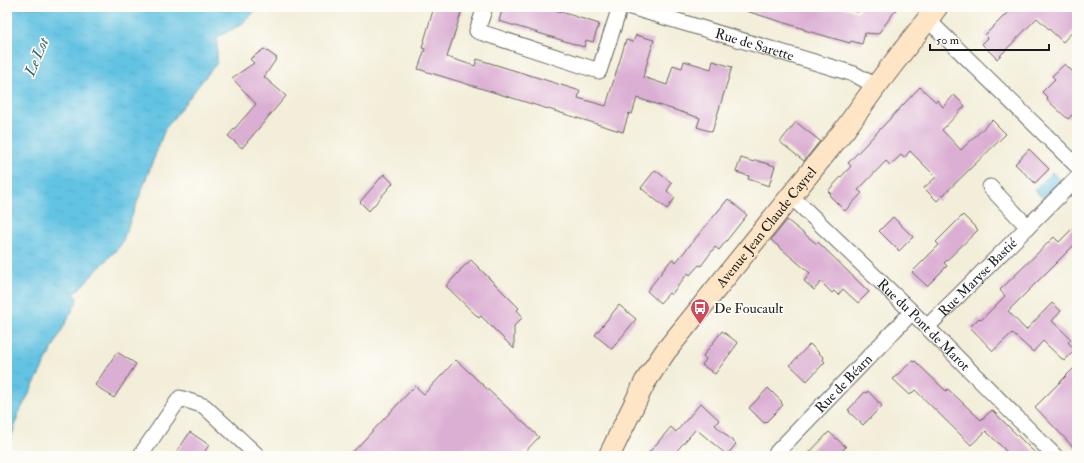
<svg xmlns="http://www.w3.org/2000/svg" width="1084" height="463" font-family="'IM FELL Double Pica',serif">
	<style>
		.water { fill: url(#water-ripples); stroke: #407080 }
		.building { fill: #dbaed3 }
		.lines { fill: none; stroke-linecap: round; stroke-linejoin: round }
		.street-casing { stroke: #67665e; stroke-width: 17 }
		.secondary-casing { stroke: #67665e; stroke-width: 23 }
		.street { stroke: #fff; stroke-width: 15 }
		.secondary { stroke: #fee5c5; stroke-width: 21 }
		.labels { text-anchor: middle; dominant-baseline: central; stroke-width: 3.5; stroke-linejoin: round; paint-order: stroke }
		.street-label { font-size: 14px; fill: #1c1c1c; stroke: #fdfcf7 }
		.poi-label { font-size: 14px; fill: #1c1c1c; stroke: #fdfcf7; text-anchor: start }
		.water-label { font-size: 15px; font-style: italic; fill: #395f6c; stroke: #fdfcf7 }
	</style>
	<defs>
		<pattern id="water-ripples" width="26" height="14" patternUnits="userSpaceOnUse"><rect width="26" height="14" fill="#64c3e3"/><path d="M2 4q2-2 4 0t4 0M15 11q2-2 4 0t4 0" fill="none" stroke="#56a7c2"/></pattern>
	</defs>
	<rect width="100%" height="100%" fill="#fdfcf7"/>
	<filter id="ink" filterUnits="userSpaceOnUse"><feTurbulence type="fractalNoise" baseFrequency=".025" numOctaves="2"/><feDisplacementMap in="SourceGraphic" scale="8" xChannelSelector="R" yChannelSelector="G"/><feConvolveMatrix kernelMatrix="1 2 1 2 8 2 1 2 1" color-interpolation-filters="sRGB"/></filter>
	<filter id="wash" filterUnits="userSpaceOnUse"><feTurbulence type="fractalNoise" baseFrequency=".012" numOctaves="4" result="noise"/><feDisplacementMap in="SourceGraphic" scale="16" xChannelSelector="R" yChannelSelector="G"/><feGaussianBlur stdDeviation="0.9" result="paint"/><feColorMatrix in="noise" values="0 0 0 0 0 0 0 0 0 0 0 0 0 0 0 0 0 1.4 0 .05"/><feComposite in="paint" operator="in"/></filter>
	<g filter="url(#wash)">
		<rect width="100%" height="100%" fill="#f3eed9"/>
		<g class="water">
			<path d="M7,7H257C247,24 234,28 217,37V63L202,81L165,129L121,245L74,294L77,298L76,303L19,413L7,451Z"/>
			<path d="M1052,172L1061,180L1043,198L1034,190Z"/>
		</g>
		<g id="blocks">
			<g class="building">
				<path d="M434,7H463L447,57L475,66L477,59L552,82L580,91L578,98L606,106L626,40L633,42L636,35L654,40L643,77L667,85L673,65L682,68L684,61L711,69L713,61L732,67L712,132L697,127L700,118L637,98L632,114L629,113L623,132L418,69L425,49L422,48Z"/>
				<path d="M503,7H546L599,24L593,42L586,40L584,47L499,21Z"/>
				<path d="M743,7H841L858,12L862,7H898L878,34L865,33L862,44L851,41L850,43L804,30V29L743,10Z"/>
				<path d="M1013,7H1070L1077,13V27L1063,42L1037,18L997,59L982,44L988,38L985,35Z"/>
				<path d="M264,49L277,58L264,77L286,96L242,148L228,136L256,104L232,78L254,63L250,59Z"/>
				<path d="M1065,64L1077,76V110L1068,119L1047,100L1048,98L1042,92L1055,79L1052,76Z"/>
				<path d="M920,87L936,102L937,100L943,107L954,95L965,106L942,130L961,150L992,120L1006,134L937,201L924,188L936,177L910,151L904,158L901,155L890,165L886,161L858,190L862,193L845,211L829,195L831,194L828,191L851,166L848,163Z"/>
				<path d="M796,122L820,141L804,161L780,142Z"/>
				<path d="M1029,149L1049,169L1035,183L1015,164Z"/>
				<path d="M741,158L754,162L755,160L775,166L769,186L748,179L749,176L736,172Z"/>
				<path d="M655,170L672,183L667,191L675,198L667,209L641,188Z"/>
				<path d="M384,174L393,183L369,211L360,202Z"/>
				<path d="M728,199L747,215L719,250L715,247L701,266L699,265L690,275L688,273L671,295L669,293L660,303L647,291L672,259L676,262Z"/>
				<path d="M963,215L978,230L944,263L947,266L927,286L912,272L939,245L936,242Z"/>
				<path d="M893,217L913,237L899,251L879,231Z"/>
				<path d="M787,220L817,244L818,242L869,292L858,303L843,289L838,295L834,291L832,293L821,282L814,290L804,281L810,273L771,240Z"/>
				<path d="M1077,224V242L1008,311L1026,330L1052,303L1061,311L1052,321L1071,339L1068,342L1075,350L1064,361L1043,341L1033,352L1012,333L993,351L970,327L979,318L981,320L1005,296L1000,290L1054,237L1059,242Z"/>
				<path d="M471,260L519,308L517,310L523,317L514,326V349L481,316L479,318L446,286L460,271V270Z"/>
				<path d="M619,305L636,319L612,349L595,335Z"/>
				<path d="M722,331L738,343L715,374L702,365L706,359L703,356Z"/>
				<path d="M810,344L824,358L823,360L825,362L807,381L790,365Z"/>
				<path d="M117,352L136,364L114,398L95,385Z"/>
				<path d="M456,360L539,437L521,456H349L415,386L424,394Z"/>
				<path d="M912,361L914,362L915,361L946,391L948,389L981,420L992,410L1038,456H1011L986,431L971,445L915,390L910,395L893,379Z"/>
				<path d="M1077,365V451L1035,407Z"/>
				<path d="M768,388L782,402L781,403L783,405L765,423L763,422L749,408Z"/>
				<path d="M868,391L882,406L863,425L849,412L850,411L848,410L865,392L867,393Z"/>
				<path d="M701,403L719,420L715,425L736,444L727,455L696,429L672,456H646L671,427L676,432Z"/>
				<path d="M190,432L209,445L202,456H174Z"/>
				<path d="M829,432L846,447L837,456H806Z"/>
			</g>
		</g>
	</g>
	<g filter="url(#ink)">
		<use href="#blocks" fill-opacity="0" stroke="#67665e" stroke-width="1"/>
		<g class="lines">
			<defs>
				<g id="street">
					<path d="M485,7L477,31L599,71L620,7"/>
					<path id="s1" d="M631,7L854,74L876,86"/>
					<path d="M928,20L1077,166"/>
					<path d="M990,187L1028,227"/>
					<path id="s2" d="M791,196L912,312L1055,456"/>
					<path id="s3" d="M927,327L1077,178"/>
					<path d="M140,456L180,398L204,406L258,456"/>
					<path id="s4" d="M775,456L777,452L912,312"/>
				</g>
				<g id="secondary">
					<path id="s5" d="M609,456L645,382L665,352L845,129L876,86L937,7"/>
				</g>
			</defs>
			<use href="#street" class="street-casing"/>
			<use href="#secondary" class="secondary-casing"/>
			<use href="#street" class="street"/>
			<use href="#secondary" class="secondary"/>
		</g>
	</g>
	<defs>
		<symbol id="bus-pin" viewBox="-11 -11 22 30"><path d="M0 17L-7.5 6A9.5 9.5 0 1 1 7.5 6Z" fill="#d1495b" stroke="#fdfcf7"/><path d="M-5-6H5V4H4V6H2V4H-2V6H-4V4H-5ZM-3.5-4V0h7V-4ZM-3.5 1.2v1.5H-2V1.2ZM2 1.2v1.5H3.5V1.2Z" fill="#fff"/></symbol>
	</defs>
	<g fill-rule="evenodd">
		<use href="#bus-pin" x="689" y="297" width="22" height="30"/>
	</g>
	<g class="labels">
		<g class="street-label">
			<text stroke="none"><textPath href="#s1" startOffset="129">Rue de Sarette</textPath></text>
			<text stroke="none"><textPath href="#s5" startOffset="279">Avenue Jean Claude Cayrel</textPath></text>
			<text stroke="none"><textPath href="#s3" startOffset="71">Rue Maryse Bastié</textPath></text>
			<text stroke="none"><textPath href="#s2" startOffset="185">Rue du Pont de Marot</textPath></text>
			<text stroke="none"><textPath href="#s4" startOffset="100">Rue de Béarn</textPath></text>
		</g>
		<g class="poi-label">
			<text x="714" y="308">De Foucault</text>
		</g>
		<g class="water-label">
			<text transform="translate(37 57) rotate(-67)">Le Lot</text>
		</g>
	</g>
	<rect width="1084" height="463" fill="none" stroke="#fdfcf7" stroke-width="24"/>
	<path d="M930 44v6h119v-6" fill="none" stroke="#1c1c1c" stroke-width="2"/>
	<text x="936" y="44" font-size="12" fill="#1c1c1c" stroke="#fdfcf7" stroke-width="3" paint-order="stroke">50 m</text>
</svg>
